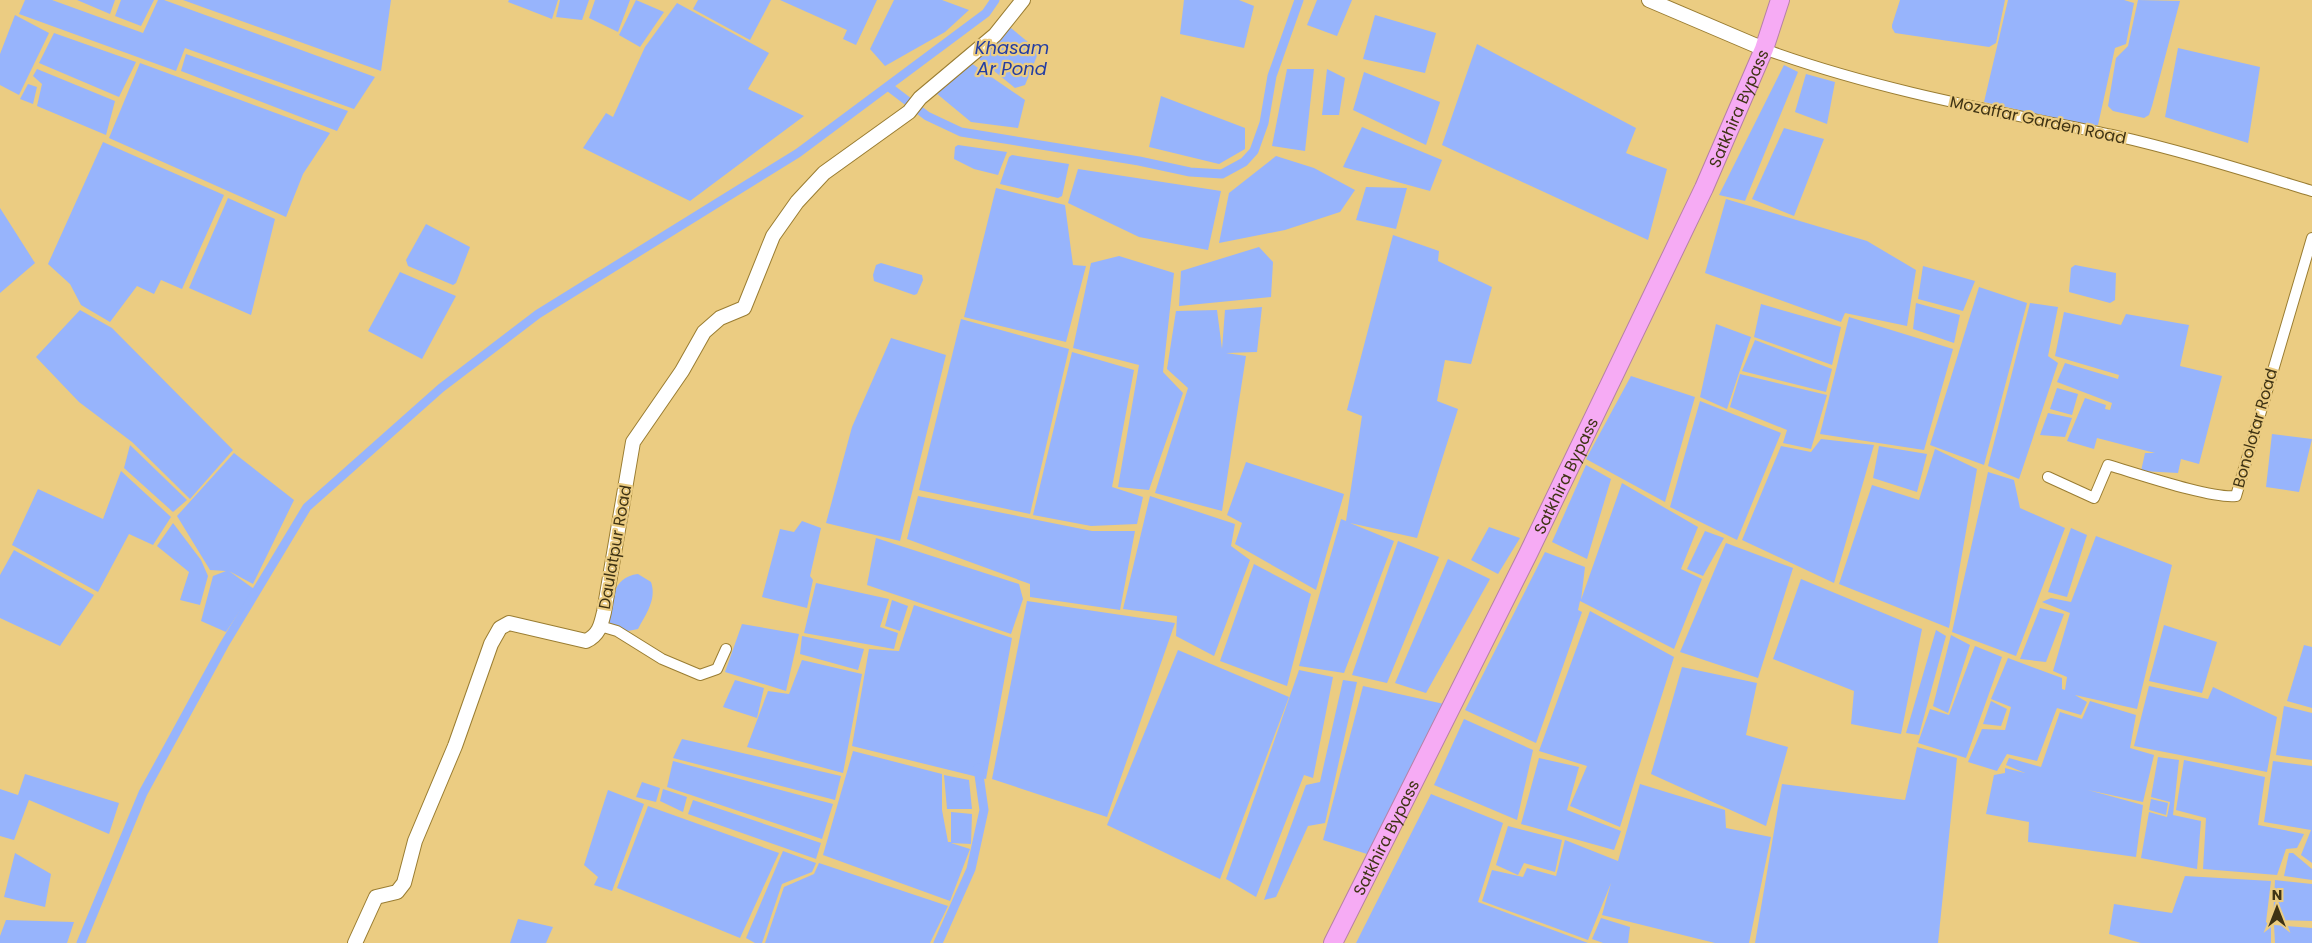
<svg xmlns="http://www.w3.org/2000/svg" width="2312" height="943" font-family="Poppins,sans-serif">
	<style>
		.water { fill: #97b4fc }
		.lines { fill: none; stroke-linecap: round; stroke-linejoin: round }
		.canal { stroke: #97b4fc; stroke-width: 9 }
		.street-casing { stroke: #9a7d32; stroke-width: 12 }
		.secondary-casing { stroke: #9a7d32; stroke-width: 16 }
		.highway-casing { stroke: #b681a6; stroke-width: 20 }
		.street { stroke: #fff; stroke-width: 10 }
		.secondary { stroke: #fff; stroke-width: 14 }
		.highway { stroke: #f6abf4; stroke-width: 18 }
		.labels { text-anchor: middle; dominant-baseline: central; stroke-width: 4.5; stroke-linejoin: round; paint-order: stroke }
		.street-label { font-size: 16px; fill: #3f3314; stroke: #ebcc82 }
		.water-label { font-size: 18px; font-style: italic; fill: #233da3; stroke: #ebcc82 }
	</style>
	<rect width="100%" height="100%" fill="#ebcc82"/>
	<g class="water">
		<path d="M25,0H52L143,33L158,0H164L375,77L354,109L185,48L176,71L19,14Z"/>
		<path d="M77,0H115L110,14Z"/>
		<path d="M121,0H154L141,26L115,16Z"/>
		<path d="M183,0H391L381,71Z"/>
		<path d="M509,0H558L552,19L508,2Z"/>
		<path d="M560,0H589L582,20L556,17Z"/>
		<path d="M595,0H630L618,32L589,18Z"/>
		<path d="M636,0L664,12L640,47L619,35Z"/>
		<path d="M698,0H771L750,40L693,9Z"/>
		<path d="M780,0H877L856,45L843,39L847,30Z"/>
		<path d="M894,0H942L969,10L945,32L885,66L870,49Z"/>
		<path d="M1184,0H1239L1254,6L1244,48L1180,34Z"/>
		<path d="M1317,0H1352L1337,36L1307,25Z"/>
		<path d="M1900,0H2005L1996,43L1989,47L1895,33L1892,28V25Z"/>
		<path d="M2008,0H2124L2134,3L2126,44L2115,48L2098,125L2090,126L1984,102Z"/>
		<path d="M2138,0L2180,1L2152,106L2149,115L2144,118L2113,111L2108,106L2116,58L2128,46Z"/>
		<path d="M677,3L769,53L748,89L804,116L690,201L583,148L606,113L613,117L645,47Z"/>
		<path d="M15,15L49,33L19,95L0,85V54Z"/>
		<path d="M1375,15L1436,33L1425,73L1363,59Z"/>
		<path d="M1006,24L1039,51L1025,85L1015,88L978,58Z"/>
		<path d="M54,33L136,62L119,97L39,63Z"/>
		<path d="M1477,44L1636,128L1626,153L1667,169L1648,240L1442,145Z"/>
		<path d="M2178,48L2260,67L2248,143L2165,117Z"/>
		<path d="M186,54L348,111L337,131L181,71Z"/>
		<path d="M140,63L330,133L303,174L286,217L109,138Z"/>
		<path d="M971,63L1025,100L1018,128L971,122L936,93Z"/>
		<path d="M1784,65L1798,72L1745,201L1719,195Z"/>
		<path d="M37,69L115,101L106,135L37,106L42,84L33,76Z"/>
		<path d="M1287,69H1314L1305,151L1272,146Z"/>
		<path d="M1327,69L1345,78L1339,115H1322Z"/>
		<path d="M1364,72L1440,102L1426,145L1353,110Z"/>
		<path d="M1806,74L1835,82L1827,124L1795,112Z"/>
		<path d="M28,84L37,87L33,104L20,99Z"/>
		<path d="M1161,96L1245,128V149L1219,164L1149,147Z"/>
		<path d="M1362,127L1442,160L1430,191L1343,167Z"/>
		<path d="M1784,128L1824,139L1794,216L1752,199Z"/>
		<path d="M103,142L224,195L182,289L161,280L154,294L137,286L110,322L81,305L70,284L48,264Z"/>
		<path d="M958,145L1007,152L998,175L974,169L954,159L955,147Z"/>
		<path d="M1012,155L1069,164L1062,196L1058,198L1000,184L1009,157Z"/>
		<path d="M1276,156L1314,168L1355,190L1340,212L1285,230L1219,243L1229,193Z"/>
		<path d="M1078,169L1221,191L1208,250L1139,237L1068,203Z"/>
		<path d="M1366,187L1407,188L1396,229L1356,220Z"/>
		<path d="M996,188L1065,205L1073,265L1086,266L1066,342L964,317Z"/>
		<path d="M228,198L275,219L251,315L189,288Z"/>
		<path d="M1726,199L1867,241L1916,270L1907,326L1845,313L1841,322L1705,273Z"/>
		<path d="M0,208L35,263L0,293Z"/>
		<path d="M426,224L470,247L456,283L453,285L408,266L406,260Z"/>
		<path d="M1393,235L1439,251L1438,261L1492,287L1471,364L1445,360L1437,401L1458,409L1417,538L1350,523L1394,541L1344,673L1299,666L1341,519L1346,521L1362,416L1347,410Z"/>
		<path d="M1259,247L1273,262L1271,297L1179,306L1181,271Z"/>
		<path d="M1119,256L1174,273L1163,372L1183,393L1149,490L1118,487L1139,365L1073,348L1091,263Z"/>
		<path d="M881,263L922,275L923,280L917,294L914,295L874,281L873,275L876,265Z"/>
		<path d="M2075,265L2116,273L2115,300L2110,303L2069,292L2071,268Z"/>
		<path d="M1923,266L1975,281L1963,311L1918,299Z"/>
		<path d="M400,272L456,296L422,359L368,331Z"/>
		<path d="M1979,287L2027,303L1984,465L1930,445Z"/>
		<path d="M1916,303L1960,315L1954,343L1913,329Z"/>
		<path d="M2030,303L2058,307L2048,356L2058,363L2019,479L1988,466Z"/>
		<path d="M1761,304L1841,327L1832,365L1754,337Z"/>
		<path d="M1262,307L1257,352L1226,353L1246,356L1222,511L1155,493L1188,388L1167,369L1176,311L1217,310L1222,349L1225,310Z"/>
		<path d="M80,310L112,328L233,450L190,499L132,442L79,402L36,357Z"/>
		<path d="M2064,312L2121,325L2126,314L2189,325L2180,366L2222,376L2199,464L2181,459L2178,473L2141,471L2145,453H2155L2097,438L2094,449L2067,441L2085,398L2106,405L2105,409L2110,410L2112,403L2057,382L2065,363L2118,379L2119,375L2055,356Z"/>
		<path d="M1849,317L1953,349L1924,450L1820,434Z"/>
		<path d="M961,319L1069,349L1030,514L919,490Z"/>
		<path d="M1716,324L1751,337L1727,409L1700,397Z"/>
		<path d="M891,338L946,355L900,541L826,523L852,427Z"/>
		<path d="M1755,340L1832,369L1826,392L1742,371Z"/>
		<path d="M1072,352L1134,370L1112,487L1143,497L1137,524L1091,526L1033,515Z"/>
		<path d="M1740,374L1827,395L1811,449L1783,443L1787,430L1730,407Z"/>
		<path d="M1631,376L1695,397L1665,502L1586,459Z"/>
		<path d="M2057,388L2078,394L2072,415L2050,409Z"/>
		<path d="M1700,401L1781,433L1737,540L1670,507Z"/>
		<path d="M2048,413L2072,418L2065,437L2040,435Z"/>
		<path d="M2272,434L2312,439L2299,492L2266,487Z"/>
		<path d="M1821,439L1874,445L1834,583L1742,540L1781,446L1811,452Z"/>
		<path d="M130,445L187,500L173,512L124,468Z"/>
		<path d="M1879,446L1927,454L1917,492L1873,478Z"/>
		<path d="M1935,449L1977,469L1949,628L1839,584L1872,485L1919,500Z"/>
		<path d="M234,453L294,500L253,584L229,571L254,589L226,632L201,621L213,576L226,571L210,570L177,516Z"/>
		<path d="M1246,462L1344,494L1316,590L1235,544L1242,523L1227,515Z"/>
		<path d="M1586,465L1611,479L1587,559L1552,542Z"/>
		<path d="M121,471L171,517L153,545L129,534L98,592L12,545L38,489L103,519Z"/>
		<path d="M1988,472L2014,480L2020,508L2065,528L2016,656L1952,632Z"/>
		<path d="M1622,483L1698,527L1681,569L1702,579L1674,649L1580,601L1578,610L1582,612L1536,743L1465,710L1545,552L1585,567L1581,600Z"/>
		<path d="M918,496L1092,531H1135L1120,610L1030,597V584L907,539Z"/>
		<path d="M1150,496L1235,524L1231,546L1250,560L1214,656L1176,636L1177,616L1123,609Z"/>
		<path d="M802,521L821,528L810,576L813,580L807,608L762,597L780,529L794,532Z"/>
		<path d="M173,523L201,560L208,576L200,605L180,600L189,572L157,546Z"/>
		<path d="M1489,527L1520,538L1498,574L1471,560Z"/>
		<path d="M2071,528L2087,535L2067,597L2048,592Z"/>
		<path d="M1705,531L1724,538L1703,576L1687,569Z"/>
		<path d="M2096,536L2172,565L2137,709L2075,695L2087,702L2081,715L2057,708L2037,761L2007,754L1997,771L1968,762L1982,729L2005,730L2011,707L1991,699L2008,658L2062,678V689L2065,690L2067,677L2053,671L2070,613L2042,602L2051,598L2071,602Z"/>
		<path d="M876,538L1019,584L1023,599L1011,634L867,585Z"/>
		<path d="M1398,541L1439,557L1387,683L1352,675Z"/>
		<path d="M1726,543L1793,568L1758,678L1680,652Z"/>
		<path d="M14,550L94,595L60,646L0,618V575Z"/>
		<path d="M1448,559L1490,579L1426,693L1395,683Z"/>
		<path d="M1254,564L1311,594L1287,686L1220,661Z"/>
		<path d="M638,574L651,582C657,599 646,614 638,629L623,632L607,625C612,603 611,577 638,574Z"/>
		<path d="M1801,579L1922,629L1901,734L1851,724L1854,691L1773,659Z"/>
		<path d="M816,583L889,599L880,627L898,633L894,649L804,633Z"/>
		<path d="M892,600L908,606L900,631L885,626Z"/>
		<path d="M1027,601L1175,623L1107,817L992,779Z"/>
		<path d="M914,605L1012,638L986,779L852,746L869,649L899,651Z"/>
		<path d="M2040,608L2064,614L2046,662L2020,659Z"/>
		<path d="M1590,611L1674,657L1620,827L1570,806L1587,766L1539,751Z"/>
		<path d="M742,624L799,634L786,691L725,672Z"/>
		<path d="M2164,625L2217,642L2202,693L2149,681Z"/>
		<path d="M1936,630L1946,636L1919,735L1906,733Z"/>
		<path d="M1951,635L1970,645L1948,713L1933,706Z"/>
		<path d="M802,636L864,649L858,670L800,654Z"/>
		<path d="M2304,645L2312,647V708L2287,701Z"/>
		<path d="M1975,646L2002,657L1966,758L1918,743L1930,709L1949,715Z"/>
		<path d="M1178,650L1289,697L1220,879L1107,825Z"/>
		<path d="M802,660L862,674L843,773L747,747L768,691L789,694Z"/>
		<path d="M1682,667L1757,683L1746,735L1788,747L1766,826L1651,774Z"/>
		<path d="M1299,670L1333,677L1313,778L1304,775L1256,897L1226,879Z"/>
		<path d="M735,680L764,688L757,718L723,707Z"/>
		<path d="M1343,680L1357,682L1325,823L1308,826L1276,897L1264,900L1306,785L1320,782Z"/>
		<path d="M1363,686L1444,704L1370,855L1323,840Z"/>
		<path d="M2149,686L2208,699L2213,687L2277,717L2267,772L2134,746Z"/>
		<path d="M1991,701L2007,709L2001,726L1983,724Z"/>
		<path d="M2090,701L2136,715L2130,748L2154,755L2143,802L2088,790L2143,805L2136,857L2028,842L2029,822L1986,814L1994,775L2005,773V768L2025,773L2006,765L2009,758L2041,767L2060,712L2082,719Z"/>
		<path d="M2284,706L2312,713V760L2276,755Z"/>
		<path d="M1464,719L1533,750L1517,820L1434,785Z"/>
		<path d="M682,739L841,776L835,800L673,758Z"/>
		<path d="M1917,747L1957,758L1938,943H1755L1782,784L1905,800Z"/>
		<path d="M853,751L942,774V810L948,842H951V812L972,814L971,844L951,843L970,849L950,901L823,855Z"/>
		<path d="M2158,757L2179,760L2173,815L2201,821L2197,869L2141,858L2149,812L2167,817L2170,802L2151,797Z"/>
		<path d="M1539,758L1579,767L1567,810L1621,831L1614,850L1521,824Z"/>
		<path d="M2184,760L2265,777L2258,825L2304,834L2297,848L2286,849L2277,875L2203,869L2206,818L2176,810Z"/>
		<path d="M673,761L833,804L822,839L667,787Z"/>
		<path d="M2273,761L2312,766V863L2301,855L2311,830L2264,822Z"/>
		<path d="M25,774L119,803L109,834L29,800L14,840L0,836V789L18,795Z"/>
		<path d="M944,775L969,780L972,809H947Z"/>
		<path d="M642,782L660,788L656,802L636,797Z"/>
		<path d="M1640,784L1725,810L1726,828L1771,837L1749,943H1715L1602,915L1611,883L1588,940L1482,901L1492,870L1523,877L1527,868L1556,876L1565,840L1618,861Z"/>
		<path d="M663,789L687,797L683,812L660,801Z"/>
		<path d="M608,790L644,804L612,891L594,885L598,877L584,865Z"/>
		<path d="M1431,794L1503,823L1478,902L1588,943H1356Z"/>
		<path d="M2151,799L2168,803L2166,815L2149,810Z"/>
		<path d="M693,800L821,843L816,859L688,814Z"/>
		<path d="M648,806L779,853L740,938L617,888Z"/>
		<path d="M1508,826L1562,840L1555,872L1524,863L1518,875L1496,865Z"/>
		<path d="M783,851L816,863L812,872L782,884L762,943H755L746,938Z"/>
		<path d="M15,853L51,874L45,907L4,897Z"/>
		<path d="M2289,853H2293L2312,869V880L2284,876Z"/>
		<path d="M819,863L948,906L930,943H765L784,887L814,874Z"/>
		<path d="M2185,876L2271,881L2266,922L2271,927V943H2141L2109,934L2114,904L2172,913Z"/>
		<path d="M2275,880L2312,884V921L2273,920Z"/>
		<path d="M1601,918L1630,927L1628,943H1603L1592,939Z"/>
		<path d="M518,919L553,927L546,943H510Z"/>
		<path d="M6,920L74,922L67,943H0V936Z"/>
		<path d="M2274,925L2312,928V943H2275Z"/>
	</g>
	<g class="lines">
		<g class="canal">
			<path d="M889,87L927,116L961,132L1139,161L1190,172L1222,174L1244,162L1254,151L1264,123L1272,76L1299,0"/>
			<path d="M81,943L143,793L224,645L307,507L441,388L538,314L798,153L986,13L995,0"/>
			<path d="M938,943L971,869L984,810L978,768"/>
		</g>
		<defs>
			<g id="street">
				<path d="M1764,49C1876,90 1995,111 2112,135C2179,150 2246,171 2312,191"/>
				<path d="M2048,477L2094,498L2108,465C2136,473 2211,499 2236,496L2312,238"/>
				<path d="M600,626L617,631L662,659L700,675L717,669L726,649"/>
			</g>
			<g id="secondary">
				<path d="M1649,0L1764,49"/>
				<path d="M355,943L376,897L397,892L404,883L415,841L455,746L491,644L500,628L509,623L586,641C599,635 601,625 604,612L633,442L682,371L704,332L720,318L744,308L773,236L797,202L824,173L909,112L920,98L995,35L1023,0"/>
			</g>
			<g id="highway">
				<path id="s1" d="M1333,943L1528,554L1704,188L1764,49L1780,0"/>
			</g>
		</defs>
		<use href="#street" class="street-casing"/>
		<use href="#secondary" class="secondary-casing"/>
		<use href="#highway" class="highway-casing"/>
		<use href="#street" class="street"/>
		<use href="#secondary" class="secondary"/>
		<use href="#highway" class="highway"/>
	</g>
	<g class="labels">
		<g class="street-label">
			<text stroke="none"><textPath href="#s1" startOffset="928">Satkhira Bypass</textPath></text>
			<text transform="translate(2038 120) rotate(12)">Mozaffar Garden Road</text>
			<text transform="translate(2255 428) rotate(-74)">Bonolotar Road</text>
			<text stroke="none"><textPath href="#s1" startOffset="522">Satkhira Bypass</textPath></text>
			<text transform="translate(615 547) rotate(-80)">Daulatpur Road</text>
			<text stroke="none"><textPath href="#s1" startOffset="118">Satkhira Bypass</textPath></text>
		</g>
		<g class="water-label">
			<text x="1012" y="47">Khasam<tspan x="1012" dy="21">Ar Pond</tspan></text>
		</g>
	</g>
	<g transform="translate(2277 908)" stroke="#ebcc82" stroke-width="4" paint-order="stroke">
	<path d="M0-4L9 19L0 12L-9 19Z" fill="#3f3314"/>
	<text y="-8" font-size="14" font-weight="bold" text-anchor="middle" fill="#3f3314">N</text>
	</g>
</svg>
